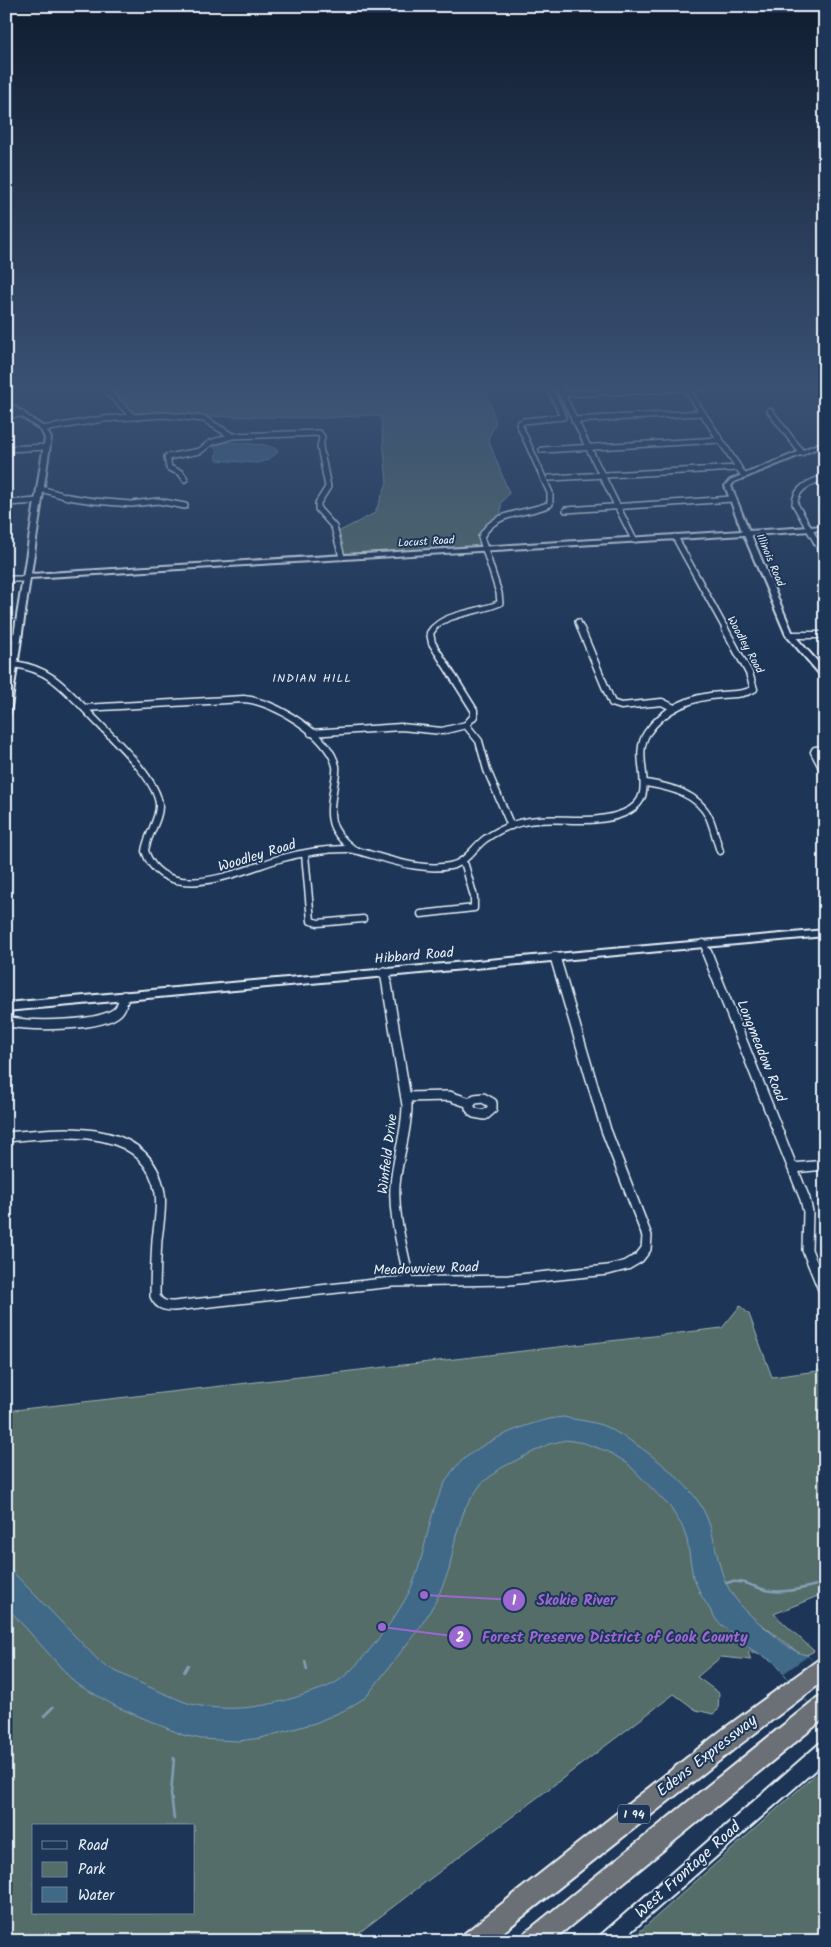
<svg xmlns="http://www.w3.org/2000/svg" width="831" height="1947" font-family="Kalam,sans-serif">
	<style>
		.green { fill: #546d69; stroke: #9eafb0; fill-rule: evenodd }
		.water { fill: #406988; stroke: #839fb5 }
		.pier { fill: #1d3557 }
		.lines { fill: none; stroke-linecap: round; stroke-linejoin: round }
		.stream { stroke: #839fb5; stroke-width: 2.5 }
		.street-far2-casing { stroke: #e8f1f8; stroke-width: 8 }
		.street-far1-casing { stroke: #e8f1f8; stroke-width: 9 }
		.street-casing { stroke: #e8f1f8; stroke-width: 12 }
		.secondary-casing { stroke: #e8f1f8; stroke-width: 4 }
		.highway-casing { stroke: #e8f1f8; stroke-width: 4 }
		.street-far2 { stroke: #1d3557; stroke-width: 5 }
		.street-far1 { stroke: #1d3557; stroke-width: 6 }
		.street { stroke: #1d3557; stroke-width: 9 }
		.secondary { fill: #1d3557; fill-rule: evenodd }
		.highway { fill: #6b6f75; fill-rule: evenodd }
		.labels { text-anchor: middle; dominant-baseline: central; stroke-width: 4; stroke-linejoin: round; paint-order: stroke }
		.far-street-label { font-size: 11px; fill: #e8f1f8; stroke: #1d3557 }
		.far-neighbourhood-label { font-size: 12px; letter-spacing: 1px; fill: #e8f1f8; stroke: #1d3557 }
		.shield { fill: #1d3557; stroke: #abb9c8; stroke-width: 1 }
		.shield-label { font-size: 12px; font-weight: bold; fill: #e8f1f8 }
		.street-label { font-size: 14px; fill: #e8f1f8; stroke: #1d3557 }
		.near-street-label { font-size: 16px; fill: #e8f1f8; stroke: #1d3557 }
		.leader { fill: none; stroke: #9c67d0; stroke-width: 2 }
		.callout-dot { fill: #9c67d0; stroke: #1d3557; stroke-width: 2 }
		.mark-label { font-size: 15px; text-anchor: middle; font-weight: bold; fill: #fff }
		.callout-label { font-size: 15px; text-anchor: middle; font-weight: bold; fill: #9c67d0; stroke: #1d3557; stroke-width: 4; stroke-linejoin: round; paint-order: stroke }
	</style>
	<rect width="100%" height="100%" fill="#1d3557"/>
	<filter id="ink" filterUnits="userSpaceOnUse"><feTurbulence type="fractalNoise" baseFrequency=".02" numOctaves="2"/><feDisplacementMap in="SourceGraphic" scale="10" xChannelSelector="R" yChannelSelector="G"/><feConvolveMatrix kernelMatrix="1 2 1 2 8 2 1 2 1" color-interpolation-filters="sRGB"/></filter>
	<g filter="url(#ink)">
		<g class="green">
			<path d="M103,384H502L484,386L496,422L488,439L509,493L501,503V516C487,523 478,530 480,547L343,554L336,533L375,513L387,483L381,417L372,415L322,418L135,415Z"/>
			<path d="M560,384H681L682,386L564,392Z"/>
			<path d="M740,1306L749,1314L772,1377L825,1370V1593L774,1614L814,1651L807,1655L800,1654L761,1624L752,1650L761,1655L748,1652L751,1660L721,1657L697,1677L719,1693L718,1710L713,1714L696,1710L674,1694L348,1941H6V1411L722,1328ZM34,1826H194V1913H34Z"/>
			<path d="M825,1766V1941H629Z"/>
		</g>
		<g class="water">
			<path d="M229,442L265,445L277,449L278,452L268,460L256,463L217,460L215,456L218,451L212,446Z"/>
			<path d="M563,1417C576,1420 592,1421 604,1426C636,1441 678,1473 698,1501C716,1527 714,1557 726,1583C735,1603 753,1618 769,1631C780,1640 793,1653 807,1655L825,1677V1723L774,1662L752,1650L717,1621L701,1595L693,1577L687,1540L682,1526L670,1507L627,1463L609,1452L584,1443L566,1440L549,1444L501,1468L481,1484L465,1508L456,1535L449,1570L437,1599L421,1626L366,1697L345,1710L315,1723L261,1738L238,1741L201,1739L183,1735L117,1707L75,1683L6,1606V1565L102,1664C122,1675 142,1684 163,1693C172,1696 182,1702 191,1704C231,1713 268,1707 306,1694C318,1690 330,1687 341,1679C363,1662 403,1610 413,1583C428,1547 428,1507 451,1473C470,1445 530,1420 563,1417Z"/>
		</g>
		<path class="pier" d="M808,1656L825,1676V1723L784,1673Z"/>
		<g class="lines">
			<g class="stream">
				<path d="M726,1583C743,1578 755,1589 771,1591C789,1593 808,1587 825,1583"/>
				<path d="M305,1661L307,1670"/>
				<path d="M184,1672L188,1665"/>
				<path d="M44,1716L53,1707"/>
				<path d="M174,1758L171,1794L174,1819"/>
			</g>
			<defs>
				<g id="street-far2">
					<path d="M100,384L132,416"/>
					<path d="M557,384L634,540"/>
					<path d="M684,385L744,476"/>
					<path d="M562,394L781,384"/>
					<path d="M770,411L802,453"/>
					<path d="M6,415L22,414"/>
					<path d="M574,420L702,413"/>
					<path d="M43,429L103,419L164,415L204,419L232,436L319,433L322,437L320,447L328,487L318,503V509L334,527L342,557"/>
					<path d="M6,449L47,447"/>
					<path d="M542,450L720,440"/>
					<path d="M825,477C812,482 795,487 795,504L825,557"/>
					<path d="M550,478L738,468"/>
					<path d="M185,479L181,473L169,468L167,457L200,451L210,443L232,436"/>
					<path d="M41,489L68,497L94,501L131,504L158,501L185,506"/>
					<path d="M6,503L39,501"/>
					<path d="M566,510L732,499"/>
					<path d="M675,537L726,630"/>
					<path d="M6,579H27"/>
					<path d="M578,622L581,630"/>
					<path d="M432,630C443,613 482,612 500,603L499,593L481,537C495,510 526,515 550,504V493L519,424L524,421L563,417L548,384"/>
				</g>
				<g id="street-far1">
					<path d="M433,629L430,633L432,643L474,710V716L466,725L479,741L487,770L511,826"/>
					<path d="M581,629L612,703L621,706L662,702L674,708"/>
					<path d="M790,635H825"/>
					<path d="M6,637L18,636"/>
					<path d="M14,664C48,669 61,684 84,708L244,699C274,701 329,735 336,766C337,772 335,779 334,785C329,816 327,829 353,849"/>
					<path d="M84,708C103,730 156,775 159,804C160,820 147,835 145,851C165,908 242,870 279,859C301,853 324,849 346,849C355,849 364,853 372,855C397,862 424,871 450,866C466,863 473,848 485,839C495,832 507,826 519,823C553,814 591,827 624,813C663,797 629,760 647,733C663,709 693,696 721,695C732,694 744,695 754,689L749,673L725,629"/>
					<path d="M311,733L401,727L442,731L466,725"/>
					<path d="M825,749L815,750L814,752L825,773"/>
					<path d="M646,783C670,787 697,793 709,817C714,828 716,840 720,851"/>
					<path d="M305,854L311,921L318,923L363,919"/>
					<path d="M421,914L474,908V897L465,865L461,862"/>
					<path d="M703,943L708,954"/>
				</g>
				<g id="street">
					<path d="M707,953L805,1199L808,1212L807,1250L825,1294"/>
					<path d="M385,972L407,1105C407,1133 397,1158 395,1185C393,1217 403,1249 409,1280"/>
					<path d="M7,1007V1017L10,1022C32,1026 102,1027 118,1011C122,1007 123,1001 124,996"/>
					<path d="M406,1097L449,1096L470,1103"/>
					<path d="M483,1098L492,1103V1109L485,1115L474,1113L470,1108V1103L475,1099Z"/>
					<path d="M6,1137C61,1132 148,1120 160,1193C162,1207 159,1224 157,1239C156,1258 155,1277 155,1296C159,1305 165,1306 174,1306L393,1282L509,1280L608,1270L627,1265L639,1258L646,1249L647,1236L606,1130L555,957"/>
					<path d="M793,1168L825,1165"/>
				</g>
				<g id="secondary">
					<path d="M6,401L45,428L51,438L31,574L742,531L725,486L730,480L825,441V445L734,482L731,486L749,531L825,526V530L751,535L793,634L825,670V677H822L786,635L744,535L30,578L10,714L6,716V686L45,438L41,430L6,406Z"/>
					<path d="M825,930V936L6,1011V1003Z"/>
					<path d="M825,1742V1761L620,1941H599L601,1935L819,1744Z"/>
				</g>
				<g id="highway">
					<path d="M825,1657V1680L738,1746L492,1941H461L465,1933L722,1730L818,1660Z"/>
					<path d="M825,1694V1718L552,1941H521L525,1933L818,1697Z"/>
				</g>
			</defs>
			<use href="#street-far2" class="street-far2-casing"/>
			<use href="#street-far1" class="street-far1-casing"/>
			<use href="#street" class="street-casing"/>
			<use href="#secondary" class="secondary-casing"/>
			<use href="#highway" class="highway-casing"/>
			<use href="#street-far2" class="street-far2"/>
			<use href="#street-far1" class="street-far1"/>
			<use href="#street" class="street"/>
			<use href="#secondary" class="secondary"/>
			<use href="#highway" class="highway"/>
		</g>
	</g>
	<linearGradient id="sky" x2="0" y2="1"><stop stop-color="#101d30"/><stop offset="0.59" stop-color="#3a5174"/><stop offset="1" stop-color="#3a5174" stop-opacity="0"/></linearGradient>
	<rect width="831" height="656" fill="url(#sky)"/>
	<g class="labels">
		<g class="far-street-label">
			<text transform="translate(426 542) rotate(-3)">Locust Road</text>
			<text transform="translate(770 560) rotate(67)">Illinois Road</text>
			<text transform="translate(745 645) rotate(61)">Woodley Road</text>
		</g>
		<g class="far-neighbourhood-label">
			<text x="312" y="678">INDIAN HILL</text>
		</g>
		<rect class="shield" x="618" y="1804.5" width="32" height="19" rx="4"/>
		<g class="shield-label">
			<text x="634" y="1814">I 94</text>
		</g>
		<g class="street-label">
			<text transform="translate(257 856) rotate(-17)">Woodley Road</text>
			<text transform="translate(414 956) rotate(-5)">Hibbard Road</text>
			<text transform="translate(761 1051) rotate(68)">Longmeadow Road</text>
			<text transform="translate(388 1154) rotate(-83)">Winfield Drive</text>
			<text transform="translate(426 1269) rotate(-2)">Meadowview Road</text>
		</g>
		<g class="near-street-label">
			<text transform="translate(707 1756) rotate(-38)">Edens Expressway</text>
			<text transform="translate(688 1870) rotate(-42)">West Frontage Road</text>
		</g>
	</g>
	<path class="leader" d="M424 1595L514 1600M382 1627L460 1637"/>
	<g class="callout-dot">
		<circle cx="424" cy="1595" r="5"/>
		<circle cx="382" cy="1627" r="5"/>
		<circle cx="514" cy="1600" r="12"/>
		<circle cx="460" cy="1637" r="12"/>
	</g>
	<g class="mark-label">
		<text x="514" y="1605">1</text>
		<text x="460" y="1642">2</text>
	</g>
	<g class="callout-label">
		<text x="576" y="1605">Skokie River</text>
		<text x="615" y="1642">Forest Preserve District of Cook County</text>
	</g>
	<rect width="831" height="1947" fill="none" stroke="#1d3557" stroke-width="25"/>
	<rect x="12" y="12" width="806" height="1922" fill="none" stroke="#e8f1f8" stroke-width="2" filter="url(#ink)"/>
	<rect x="32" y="1824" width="162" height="90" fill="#1d3557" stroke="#6e8097"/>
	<rect x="42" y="1841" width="25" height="8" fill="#1d3557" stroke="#6e8097"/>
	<text x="78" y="1850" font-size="15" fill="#e8f1f8">Road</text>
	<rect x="42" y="1862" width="25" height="15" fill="#546d69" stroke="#6e8097"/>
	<text x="78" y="1874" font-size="15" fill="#e8f1f8">Park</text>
	<rect x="42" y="1887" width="25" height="15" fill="#406988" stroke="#6e8097"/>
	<text x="78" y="1900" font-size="15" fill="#e8f1f8">Water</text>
</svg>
